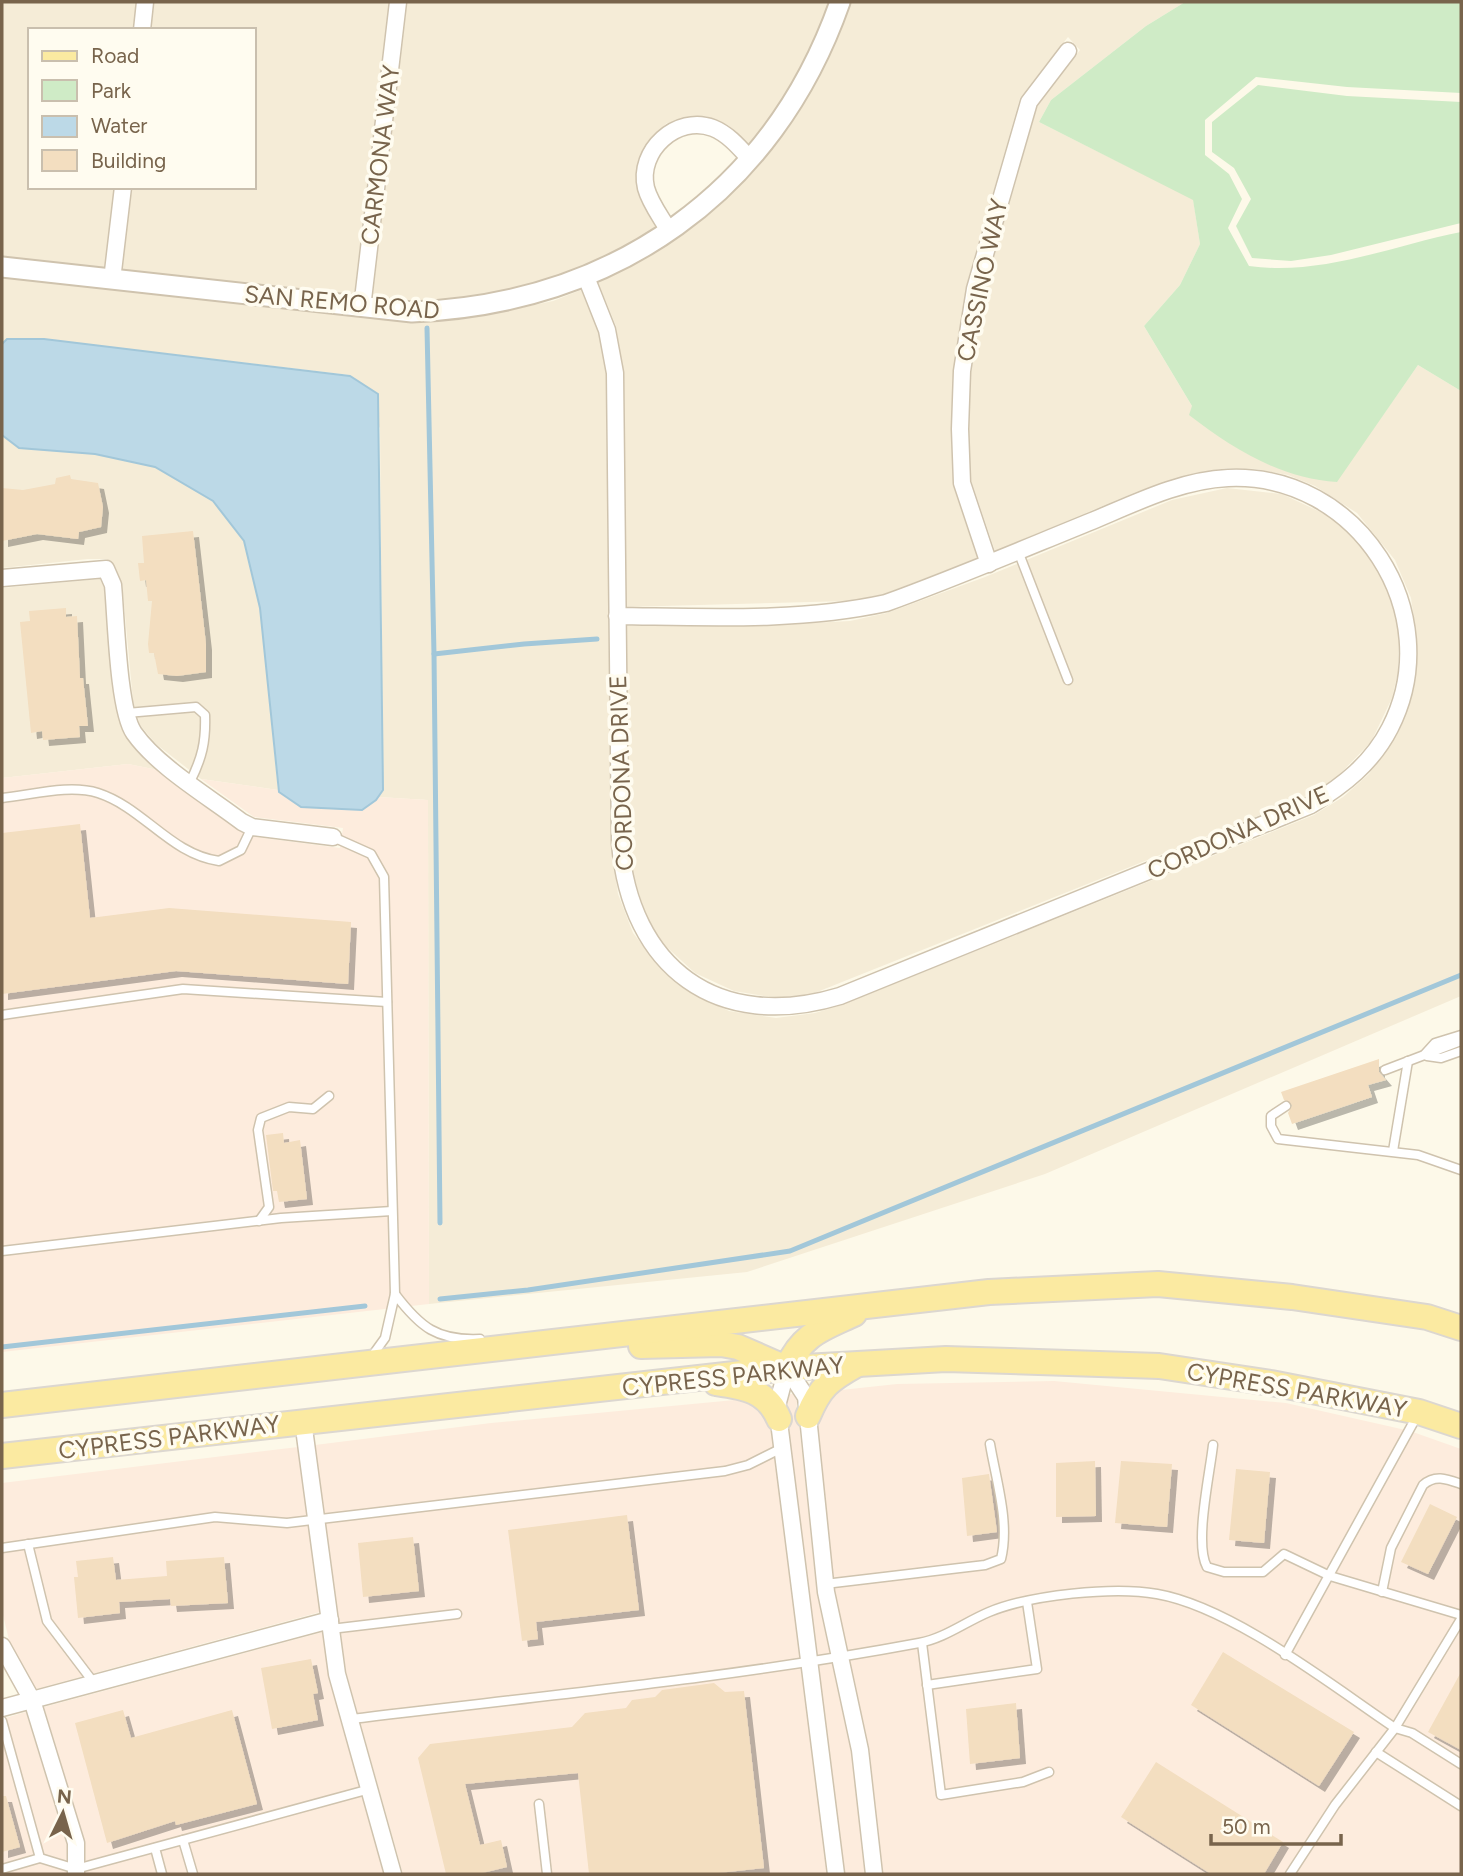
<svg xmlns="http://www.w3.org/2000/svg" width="1463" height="1876" font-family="Figtree,sans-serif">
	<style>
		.residential { fill: #f5ecd7 }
		.commercial { fill: #fdecdd }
		.green { fill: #cfebc6 }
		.water { fill: #bcd9e7; stroke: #a2c7d9; stroke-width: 2 }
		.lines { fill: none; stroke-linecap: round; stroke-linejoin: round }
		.stream { stroke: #a2c7d9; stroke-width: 5 }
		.building { fill: #f3dec0; filter: url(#shadow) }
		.service-casing { stroke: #cfc3ae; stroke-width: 11 }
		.minor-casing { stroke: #cfc3ae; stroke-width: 19 }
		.tertiary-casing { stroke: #cfc3ae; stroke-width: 23 }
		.primary-casing { stroke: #dcd7d0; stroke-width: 28 }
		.service { stroke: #fff; stroke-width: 8 }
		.minor { stroke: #fff; stroke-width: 16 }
		.tertiary { stroke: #fff; stroke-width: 19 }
		.primary { stroke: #fbeaa1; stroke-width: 24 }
		.labels { text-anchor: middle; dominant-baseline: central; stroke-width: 7; stroke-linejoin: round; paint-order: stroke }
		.street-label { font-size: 24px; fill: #78644c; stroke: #fffcf0 }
	</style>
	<defs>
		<filter id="shadow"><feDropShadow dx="6" dy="6" stdDeviation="0" flood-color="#0004"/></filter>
	</defs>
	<rect width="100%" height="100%" fill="#fdf9e9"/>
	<g class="residential">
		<path d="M2,2H137L133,30H30V187H115L105,269L2,257Z"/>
		<path d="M154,2H389L354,297L122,271L132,187H254V30H151Z"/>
		<path d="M407,2H831L811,53L781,105L750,145L728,125L706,116L667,123L648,141L640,155L637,188L656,228L625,248L549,281L457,301L413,302L372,299Z"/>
		<path d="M849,2H1185L1146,26L1051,100L1039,122L1193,199L1200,244L1180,285L1144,326L1192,406L1336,482L1418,365L1461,391V996L1045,1174L747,1272L429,1304L428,800L378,797L383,790L380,428L350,375L44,339H7L2,344V277L411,322L458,320L501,312L553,301L581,290L599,333L606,374L611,843L618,894L633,933L664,972L686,990L729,1011L776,1018L815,1013L842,1005L1314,815L1343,797L1369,774L1398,733L1409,704L1416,673V633L1411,598L1395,560L1357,513L1315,486L1288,475L1256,469L1228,468L1195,473L1136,492L995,551L971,480L968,429L971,372L984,291L1037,107L1080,50L1068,37L1020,98L966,287L954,369L951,430L954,486L978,558L884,594L849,601L625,607L623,372L616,326L598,282L667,244L715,209L750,173L795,118L827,61Z"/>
		<path d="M2,435L19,448L95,454L155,467L213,501L244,541L260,608L278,790L201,779L156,744L140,725L133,701L122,583L113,564L106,559H88L2,568Z"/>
		<path d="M1227,488L1282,494L1329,516L1359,542L1379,570L1394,605L1399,636L1398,672L1392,698L1371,742L1333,781L1308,796L812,994L776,998L734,991L695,973L659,940L648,922L630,865L626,626L812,623L850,621L887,613L985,577L1172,500Z"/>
		<path d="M100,579L104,588L116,704L124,734L144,759L158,770L128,764L2,778V588Z"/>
	</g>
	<g class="commercial">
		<path d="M128,764L158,770L248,836L340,848L343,828L254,817L201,779L278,790L279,793L376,800L378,797L428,800L429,1304L2,1352V778Z"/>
		<path d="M1054,1381L1286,1403L1410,1431L1461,1449V1874H883L869,1748L834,1590L817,1418L832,1391L897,1384Z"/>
		<path d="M789,1394H793L797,1401L796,1421L799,1423L817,1594L851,1752L865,1874H845L791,1447L787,1406Z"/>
		<path d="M745,1399L754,1401L770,1422L827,1874H403L346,1672L315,1445L491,1423Z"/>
		<path d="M298,1447L320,1612L36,1689L11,1648L2,1611V1483Z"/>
		<path d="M323,1632L329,1678L384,1874H85L84,1840L44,1707Z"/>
		<path d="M26,1712L67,1845V1874H2V1719Z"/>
	</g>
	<g class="green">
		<path d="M1185,2H1461V93L1347,87L1256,77L1205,120V155L1229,174L1242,199L1228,228L1249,266C1322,276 1391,246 1461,232V391L1418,365L1337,482C1281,479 1232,448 1189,415L1192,406L1144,326L1180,285L1200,244L1193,200L1039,122L1051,100L1146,26Z"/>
		<path d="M1258,85L1347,96L1461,102V223L1331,255L1291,261L1252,258L1236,226L1251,199L1234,168L1212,152V122Z"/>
	</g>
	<path class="water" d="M7,339H44L350,376L378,394L383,790L376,800L362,810L301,807L279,792L260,608L244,541L213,501L155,467L95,454L19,448L2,435V344Z"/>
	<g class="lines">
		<g class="stream">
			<path d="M427,328L434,654L440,1223"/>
			<path d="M434,654L524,644L597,639"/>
			<path d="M440,1299L528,1290L790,1251L1461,975"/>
			<path d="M2,1347L365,1306"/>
		</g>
	</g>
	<g class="building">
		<path d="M70,475L71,479L98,483L103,507L101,527L79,532L78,539L37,534L2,541V488L23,490L55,484L56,478Z"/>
		<path d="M193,531L206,644V672L177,676L158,674L154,653H149L148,644L152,601H148L146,580L140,581L138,563H144L142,536Z"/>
		<path d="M66,608V617L77,616L80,678H83L88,726H79L80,737L43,740L42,731L31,733L20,622L30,621L29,611Z"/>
		<path d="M80,824L90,918L169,908L351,922L348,984L176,971L2,994V833Z"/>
		<path d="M1379,1059V1072L1386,1080L1368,1085L1372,1097L1292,1124L1288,1113L1292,1105L1284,1100L1281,1092Z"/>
		<path d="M283,1133L284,1143L300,1140L307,1199L279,1202L277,1191H273L266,1135Z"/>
		<path d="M1095,1461L1096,1516L1056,1517V1463Z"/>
		<path d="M1121,1461L1172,1464L1167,1527L1115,1523Z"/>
		<path d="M1236,1469L1270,1472L1264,1543L1229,1540Z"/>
		<path d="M989,1474L997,1532L967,1536L962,1478Z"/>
		<path d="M1430,1504L1457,1517L1428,1574L1401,1562Z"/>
		<path d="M627,1515L639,1610L536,1622L538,1639L522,1641L508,1530Z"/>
		<path d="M413,1537L419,1591L363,1597L358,1543Z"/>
		<path d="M113,1557L116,1580L167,1576L166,1561L224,1557L228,1603L171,1606L170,1599L119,1602L120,1613L78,1618L74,1577H78L76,1561Z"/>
		<path d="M1223,1652L1354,1732L1319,1786L1191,1705Z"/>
		<path d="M311,1659L318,1693L313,1694L318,1720L272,1729L261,1668Z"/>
		<path d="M1461,1672V1750L1428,1732Z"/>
		<path d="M714,1683L725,1692L744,1691L764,1868L709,1874H589L578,1773L465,1784L480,1845L501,1840L507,1867L478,1874H446L418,1758L430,1744L572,1727L585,1713L626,1708L632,1700L655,1697L662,1690Z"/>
		<path d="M1016,1703L1020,1758L970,1764L966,1709Z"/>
		<path d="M123,1710L131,1738L232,1710L257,1804L176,1825L175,1821L107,1843L75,1723Z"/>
		<path d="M1156,1762L1283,1842L1264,1874H1211L1121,1817Z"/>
		<path d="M2,1796H6L20,1847L2,1852Z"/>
	</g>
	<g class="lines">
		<defs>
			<g id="service">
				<path d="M1018,551L1068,680"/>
				<path d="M127,713L196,707L205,715C206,742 202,758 190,782"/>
				<path d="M2,798C32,795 69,784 98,793C144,808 170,854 219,861L241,850L252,827"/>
				<path d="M333,837L371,854L384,877L395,1294L385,1338L372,1356"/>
				<path d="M2,1015L183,989L387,1002"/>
				<path d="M1425,1054L1435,1043L1461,1035"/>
				<path d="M1427,1056L1441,1058L1461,1051"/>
				<path d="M1385,1070L1461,1041"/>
				<path d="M1286,1106L1271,1116V1126L1278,1139L1418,1155L1461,1170"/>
				<path d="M1393,1151L1408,1061"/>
				<path d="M259,1221L269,1207L258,1130L261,1118L289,1107L313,1109L329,1096"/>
				<path d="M2,1251L281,1218L392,1211"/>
				<path d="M395,1294C420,1327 437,1341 480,1339"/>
				<path d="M1213,1445C1210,1473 1194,1544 1207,1567L1224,1572H1263L1284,1554L1330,1576L1461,1615"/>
				<path d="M28,1544L47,1621L94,1683"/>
				<path d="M2,1548L215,1517L287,1523L725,1471L748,1465L782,1448"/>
				<path d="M825,1584L985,1565L1001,1559C1010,1523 996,1480 990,1444"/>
				<path d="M1382,1592L1391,1548L1423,1485C1435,1474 1447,1479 1461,1484"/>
				<path d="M331,1629L457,1614"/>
				<path d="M922,1643L941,1795L1023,1782L1049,1772"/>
				<path d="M1285,1655L1418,1414"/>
				<path d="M927,1685L1037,1669L1027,1602"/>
				<path d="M351,1719C540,1696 732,1678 919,1643C945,1638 965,1622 989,1612C1030,1595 1114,1586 1157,1594C1232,1607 1331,1685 1395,1728L1412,1733L1461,1764"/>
				<path d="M2,1721L40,1858L76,1869L370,1789"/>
				<path d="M1376,1752L1461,1806"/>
				<path d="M539,1804L547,1874"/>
				<path d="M183,1840L193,1874"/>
				<path d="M155,1848L162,1874"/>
				<path d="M2,1869L40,1858"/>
				<path d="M1290,1874L1335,1805L1395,1728L1461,1619"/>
			</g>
			<g id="minor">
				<path d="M142,30L145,2"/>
				<path d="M669,231C661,217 650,203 646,188C637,151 677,114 713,128C728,134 739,147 750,159"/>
				<path d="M586,277L607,330L615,373L620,843C630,968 718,1033 840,996L1311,805C1344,785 1372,763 1390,728C1449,613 1357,472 1228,478C1181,480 1135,503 1092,521C1023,549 955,578 886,603C799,622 705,617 617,616"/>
				<path d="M112,280L123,187"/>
				<path d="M362,308L398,2"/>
				<path d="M989,564L962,483L960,429L962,371L975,289L1029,102L1068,51"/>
				<path d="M2,578L106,569L113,585C116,616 118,710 134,733C158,767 208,796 242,822L252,827L333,837"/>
				<path d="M787,1368L806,1397L826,1592L860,1750L874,1874"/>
				<path d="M787,1368L777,1406L836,1874"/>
				<path d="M303,1421L337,1674L393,1874"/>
				<path d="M2,1646L32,1700L76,1843V1874"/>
				<path d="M2,1708L330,1620"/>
			</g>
			<path id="tertiary" d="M2,267L412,312C614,304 773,193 840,2"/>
			<g id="primary">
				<path d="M641,1346L721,1344L738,1347L786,1368"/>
				<path d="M787,1368C802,1334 822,1329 854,1314"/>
				<path d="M716,1383C744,1387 767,1390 779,1419"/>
				<path d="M2,1405L989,1292L1158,1284L1292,1297L1427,1317L1461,1328"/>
				<path d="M808,1416C820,1387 829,1380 856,1365"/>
				<path d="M2,1456L787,1368L946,1359L1159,1366L1271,1383L1419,1412L1461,1426"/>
			</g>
		</defs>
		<use href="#service" class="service-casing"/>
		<use href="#minor" class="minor-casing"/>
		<use href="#tertiary" class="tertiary-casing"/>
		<use href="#primary" class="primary-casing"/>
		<use href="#service" class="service"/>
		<use href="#minor" class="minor"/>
		<use href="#tertiary" class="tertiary"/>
		<use href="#primary" class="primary"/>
	</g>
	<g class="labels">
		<g class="street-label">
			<text transform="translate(380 155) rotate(-83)">CARMONA WAY</text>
			<text transform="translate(982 280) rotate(-78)">CASSINO WAY</text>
			<text transform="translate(342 302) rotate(5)">SAN REMO ROAD</text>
			<text transform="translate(621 773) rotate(-92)">CORDONA DRIVE</text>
			<text transform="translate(1238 832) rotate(-24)">CORDONA DRIVE</text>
			<text transform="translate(733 1376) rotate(-6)">CYPRESS PARKWAY</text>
			<text transform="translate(1297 1390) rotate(10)">CYPRESS PARKWAY</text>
			<text transform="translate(169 1437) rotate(-7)">CYPRESS PARKWAY</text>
		</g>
	</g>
	<rect width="1463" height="1876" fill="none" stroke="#78644c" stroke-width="7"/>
	<rect x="28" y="28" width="228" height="161" fill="#fffcf0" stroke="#c9bfae" stroke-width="2"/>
	<rect x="42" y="51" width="35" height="10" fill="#fbeaa1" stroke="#c9bfae" stroke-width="2"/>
	<text x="91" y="63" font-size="21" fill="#78644c">Road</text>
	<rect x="42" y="80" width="35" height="21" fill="#cfebc6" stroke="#c9bfae" stroke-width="2"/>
	<text x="91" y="98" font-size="21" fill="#78644c">Park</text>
	<rect x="42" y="116" width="35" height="21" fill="#bcd9e7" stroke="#c9bfae" stroke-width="2"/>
	<text x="91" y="133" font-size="21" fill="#78644c">Water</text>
	<rect x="42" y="150" width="35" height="21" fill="#f3dec0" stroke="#c9bfae" stroke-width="2"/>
	<text x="91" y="168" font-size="21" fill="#78644c">Building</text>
	<g transform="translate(63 1813) rotate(5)" stroke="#fffcf0" stroke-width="5" paint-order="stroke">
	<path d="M0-5L12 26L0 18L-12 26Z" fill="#78644c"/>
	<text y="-10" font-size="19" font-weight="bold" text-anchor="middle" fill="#78644c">N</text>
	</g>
	<path d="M1211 1834v10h130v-10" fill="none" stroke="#78644c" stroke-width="3.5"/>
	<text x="1222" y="1834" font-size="21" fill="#78644c" stroke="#fffcf0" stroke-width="5" paint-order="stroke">50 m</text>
</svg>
